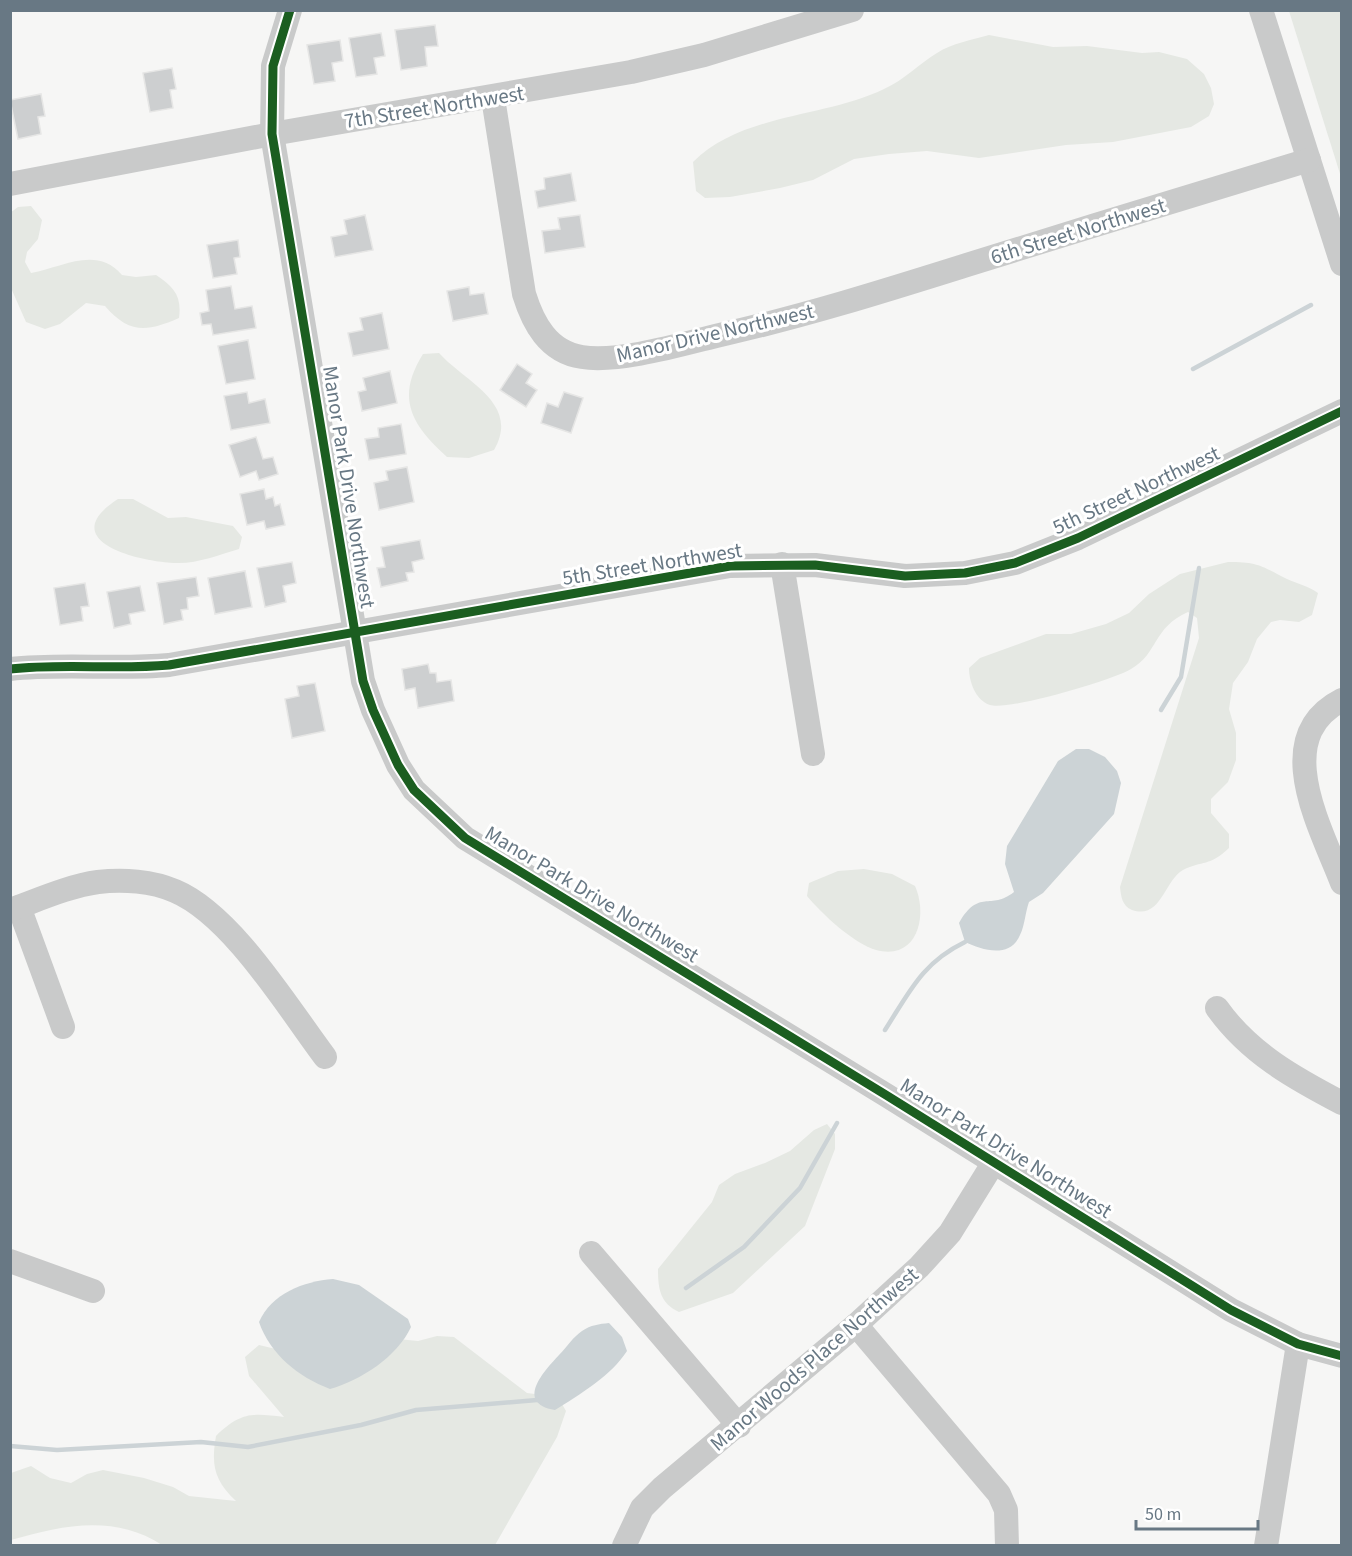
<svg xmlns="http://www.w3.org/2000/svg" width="1352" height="1556" font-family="'Source Sans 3',sans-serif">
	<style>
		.green { fill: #e5e8e3 }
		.water { fill: #ccd3d6 }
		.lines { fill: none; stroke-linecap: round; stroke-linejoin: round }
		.stream { stroke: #ccd3d6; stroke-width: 4.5 }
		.building { fill: #cdcfd0; stroke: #e6e6e5; stroke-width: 1.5 }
		.minor { stroke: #c9caca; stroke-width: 24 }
		.cycleway-casing { stroke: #fff; stroke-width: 13 }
		.cycleway { stroke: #1b5e20; stroke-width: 9 }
		.labels { text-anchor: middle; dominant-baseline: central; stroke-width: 6; stroke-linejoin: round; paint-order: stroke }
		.street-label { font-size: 21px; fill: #687884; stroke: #fff }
	</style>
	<rect width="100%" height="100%" fill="#f6f6f5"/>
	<g class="green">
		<path d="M1289,11H1341V177Z"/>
		<path d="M989,35L1053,47L1087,46L1142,53L1159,52L1187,59L1204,74L1211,88L1214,104L1209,116L1191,127L1113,142L1066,145L979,158L927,151L889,154L854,159L813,180L780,188L730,197L705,198L696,191L693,162C742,113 824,118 884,89C904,80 919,64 937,53C952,43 972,40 989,35Z"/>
		<path d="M31,206L42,220L38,239L27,252L25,262L31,273C62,268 96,245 122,275L136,277L156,275C174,287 182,296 179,318C147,332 129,334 105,306L86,303L60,324L45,329L26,322L11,288L10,213L18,207Z"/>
		<path d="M439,353C465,382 521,403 494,450L469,458L447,457C412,425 395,399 423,354Z"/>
		<path d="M118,499H133L168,518L186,517L233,526L242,537L239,549C219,555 196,564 176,563C139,562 53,541 118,499Z"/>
		<path d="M1228,562C1259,562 1261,566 1287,579C1298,584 1308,586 1318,593L1312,615L1299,622L1280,620L1271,622L1257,639L1248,662L1233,683L1229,709L1236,733V760L1228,782L1211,799V813L1229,834V848C1209,867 1203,860 1183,870C1164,881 1161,920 1132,910C1122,906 1121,896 1120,887L1199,638L1197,618L1188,612C1153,627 1158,654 1131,669C1113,680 1009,711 990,705C975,700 969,681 969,668L980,658L1046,634H1071L1106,624L1129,613L1149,594L1180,574Z"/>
		<path d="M864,869L892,874L915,886C928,915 918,961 876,950C853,943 822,914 807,896L809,883L838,871Z"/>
		<path d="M827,1124L835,1134V1149L805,1226L733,1293L679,1312C660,1303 658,1289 658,1269L712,1202L719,1185L735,1174L765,1163L790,1151L814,1130Z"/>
		<path d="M437,1336L454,1337L527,1393L558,1397L566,1411L557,1437L495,1545H162C115,1514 62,1525 11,1540V1473L31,1466L50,1478L71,1483L87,1474L103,1470L144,1478L173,1487L189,1496L236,1501C214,1480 211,1465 216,1436C241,1412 252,1413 284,1417L249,1376L245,1357L259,1345L280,1350L398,1339L418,1341Z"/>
	</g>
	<g class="water">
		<path d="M1076,749H1089L1105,757L1117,771L1121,783L1114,814L1043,893L1029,902C1025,913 1025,925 1020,935C1010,959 982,950 965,942L959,923C979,888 990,911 1014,892L1005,864L1007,846L1058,761Z"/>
		<path d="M333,1279L359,1285L408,1319L411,1327C397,1357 361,1380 330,1389C298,1377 270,1354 259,1322C271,1294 304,1281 333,1279Z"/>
		<path d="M609,1323L622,1337L627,1351C611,1376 579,1395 555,1410C514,1403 545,1370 559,1355C567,1347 573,1337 582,1331C591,1325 599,1324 609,1323Z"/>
	</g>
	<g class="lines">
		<g class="stream">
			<path d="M1193,369L1311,305"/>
			<path d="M1161,710L1181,677L1199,568"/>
			<path d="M885,1030C910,991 922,963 965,942"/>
			<path d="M686,1288L744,1247L800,1188L837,1123"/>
			<path d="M10,1446L57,1450L201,1442L248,1447L361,1425L416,1410L537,1400"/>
		</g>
	</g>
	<g class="building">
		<path d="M435,25L438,46L425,47L427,66L401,70L395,30Z"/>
		<path d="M381,33L385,56L374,58L377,74L356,77L349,38Z"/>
		<path d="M340,40L343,61L332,63L335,81L314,84L307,45Z"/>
		<path d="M172,68L176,89L170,90L173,108L150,112L143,73Z"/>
		<path d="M41,94L45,116L38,117L41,134L18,139L10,100Z"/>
		<path d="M571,173L576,201L538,208L535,191L545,189L544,178Z"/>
		<path d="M365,215L373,250L335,257L331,237L347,234L344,220Z"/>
		<path d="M580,215L585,247L545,253L542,231L560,229L558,218Z"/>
		<path d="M238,240L240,257L234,258L237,274L213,278L207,245Z"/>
		<path d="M231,286L235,309L252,306L256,328L213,335L211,324L202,325L200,313L209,311L206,290Z"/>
		<path d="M469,287L470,295L484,293L488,314L453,321L447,291Z"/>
		<path d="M382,313L389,349L353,356L348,333L363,330L360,318Z"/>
		<path d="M248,340L255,379L226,384L218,346Z"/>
		<path d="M517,364L532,374L526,383L537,390L526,407L500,390Z"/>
		<path d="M390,371L397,403L362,411L358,392L366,390L363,378Z"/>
		<path d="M247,392L249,403L265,399L270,423L231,430L224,396Z"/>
		<path d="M564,392L583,398L571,433L541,423L547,403L558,407Z"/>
		<path d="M401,424L406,454L369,460L365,439L379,437L378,428Z"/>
		<path d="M256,437L263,459L273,457L278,474L259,480L256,471L240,477L229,445Z"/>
		<path d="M407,467L414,502L379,510L374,483L388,480L386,471Z"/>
		<path d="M264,489L266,499L273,497L275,506L280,504L285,525L266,529L264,521L247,525L240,494Z"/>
		<path d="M420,540L424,559L412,562L414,572L406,573L408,581L381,587L377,568L385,567L381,547Z"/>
		<path d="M292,562L296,583L283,586L286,602L265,607L257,568Z"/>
		<path d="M245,571L252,607L215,614L208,578Z"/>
		<path d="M196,577L199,596L187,598L188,609L181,610L183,620L164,624L157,583Z"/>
		<path d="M85,583L89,606L81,607L83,621L60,625L54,588Z"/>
		<path d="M140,586L145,611L129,614L131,624L114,628L107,592Z"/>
		<path d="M428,664L430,673H436L437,682L451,680L454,701L418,708L415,688L405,690L402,669Z"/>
		<path d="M315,683L325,731L292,738L285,699L299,696L297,686Z"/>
	</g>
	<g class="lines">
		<g class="minor">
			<path d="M290,10L273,66L272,134L363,681L373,710L398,765L414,790L465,838L886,1095L1231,1310L1298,1344L1342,1356"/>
			<path d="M1261,10L1342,264"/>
			<path d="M493,98L524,294C533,323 548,352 582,357C619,363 683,344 720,335C805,316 887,290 970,264C1083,229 1195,194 1309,160"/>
			<path d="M10,184L272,134L631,72L704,55L852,10"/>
			<path d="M782,564L813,754"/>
			<path d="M10,669C64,663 116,670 169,665L730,566L815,565L905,576L965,573L1015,563L1078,538L1342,411"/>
			<path d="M1342,700C1269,737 1321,828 1342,883"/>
			<path d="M19,907L63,1027"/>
			<path d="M10,910C38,900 69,886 98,882C123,879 152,881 175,891C232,915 288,1008 325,1057"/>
			<path d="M1217,1008C1249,1053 1294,1078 1342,1103"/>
			<path d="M591,1253L739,1426"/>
			<path d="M10,1261L93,1291"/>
			<path d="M856,1325L999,1494L1006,1510L1007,1546"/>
			<path d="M624,1546L642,1508L662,1488L856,1325L919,1267L950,1233L994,1162"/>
			<path d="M1266,1546L1298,1344"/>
		</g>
		<defs>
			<g id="cycleway">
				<path d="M290,10L273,66L272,134L363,681L373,710L398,765L414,790L465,838L886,1095L1231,1310L1298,1344L1342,1356"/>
				<path d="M10,669C64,663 116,670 169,665L730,566L815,565L905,576L965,573L1015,563L1078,538L1342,411"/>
			</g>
		</defs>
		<use href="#cycleway" class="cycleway-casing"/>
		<use href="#cycleway" class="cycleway"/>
	</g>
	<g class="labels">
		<g class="street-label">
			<text transform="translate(434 107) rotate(-9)">7th Street Northwest</text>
			<text transform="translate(1078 231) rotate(-17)">6th Street Northwest</text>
			<text transform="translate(715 333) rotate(-13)">Manor Drive Northwest</text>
			<text transform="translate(349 487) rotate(81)">Manor Park Drive Northwest</text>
			<text transform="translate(1136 490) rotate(-25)">5th Street Northwest</text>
			<text transform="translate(652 564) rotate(-9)">5th Street Northwest</text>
			<text transform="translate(592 894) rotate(31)">Manor Park Drive Northwest</text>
			<text transform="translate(1006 1148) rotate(32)">Manor Park Drive Northwest</text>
			<text transform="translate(814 1359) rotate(-41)">Manor Woods Place Northwest</text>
		</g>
	</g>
	<rect width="1352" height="1556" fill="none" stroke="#687884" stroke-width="24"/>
	<path d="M1136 1520v9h122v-9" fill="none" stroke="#687884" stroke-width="3"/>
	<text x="1145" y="1520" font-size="18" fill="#687884" stroke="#ffffff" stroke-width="4.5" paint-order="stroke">50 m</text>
</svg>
